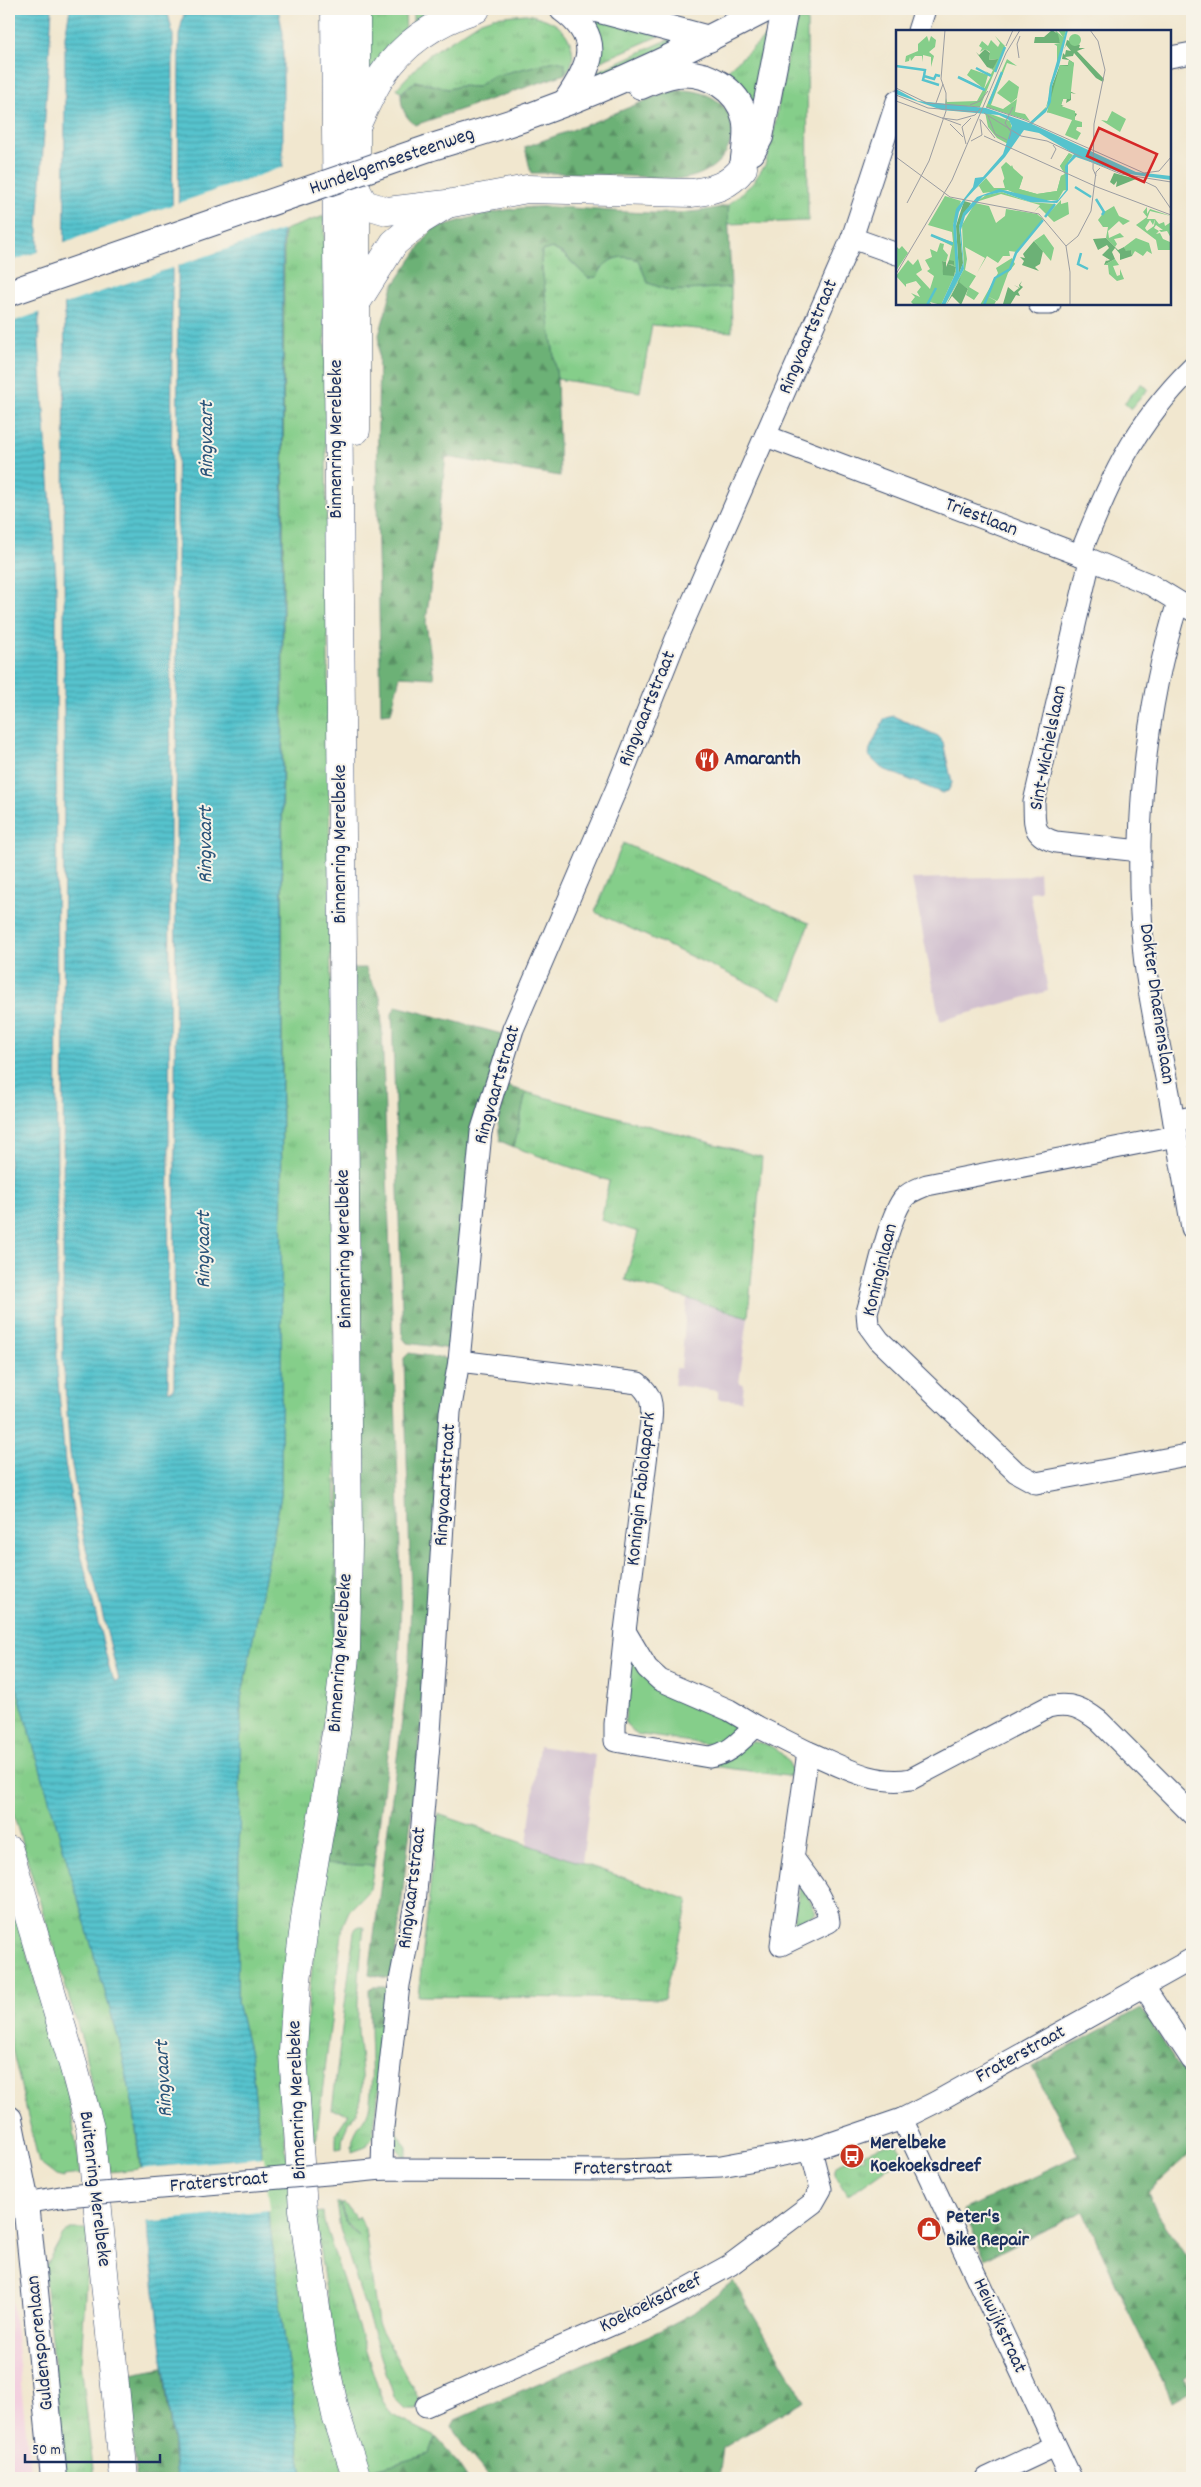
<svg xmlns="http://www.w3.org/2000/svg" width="1201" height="2487" font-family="Dekko,sans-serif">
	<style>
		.built { fill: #f3cfdf }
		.industrial { fill: #cfbdce }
		.grass { fill: url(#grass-tufts); stroke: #507e74 }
		.forest { fill: url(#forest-firs); stroke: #44706a }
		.park { fill: #85ce8a; stroke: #507e74 }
		.water { fill: url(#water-rules); stroke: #387996 }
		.pier { fill: #f1e7cf }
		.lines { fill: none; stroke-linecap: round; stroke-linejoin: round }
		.minor-casing { stroke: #3b4b6f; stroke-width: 23 }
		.major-casing { stroke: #3b4b6f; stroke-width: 28 }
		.highway-casing { stroke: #3b4b6f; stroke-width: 29 }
		.minor { stroke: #fff; stroke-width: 21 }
		.major { stroke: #fff; stroke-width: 26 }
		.highway { stroke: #fff; stroke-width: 28 }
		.minor-bridge-casing { stroke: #3b4b6f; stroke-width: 23; stroke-linecap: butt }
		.major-bridge-casing { stroke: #3b4b6f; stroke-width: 28; stroke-linecap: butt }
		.minor-bridge { stroke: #fff; stroke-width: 21 }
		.major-bridge { stroke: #fff; stroke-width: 26 }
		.labels { text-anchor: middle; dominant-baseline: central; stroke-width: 4; stroke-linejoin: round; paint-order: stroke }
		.street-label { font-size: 20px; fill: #1b2f5e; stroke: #f7f3e8 }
		.poi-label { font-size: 20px; font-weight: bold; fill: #1b2f5e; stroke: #f7f3e8; text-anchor: start }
		.water-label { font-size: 21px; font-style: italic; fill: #2a547a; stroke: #f7f3e8 }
		.inset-river { fill: none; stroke: #56c3cd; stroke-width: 2.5 }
		.inset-road { fill: none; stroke: #9b9da2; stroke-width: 1 }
		.view { fill: #d62828; fill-opacity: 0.15; stroke: #d62828; stroke-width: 2.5 }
		.inset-edge { fill: none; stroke: #1b2f5e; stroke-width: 2.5 }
	</style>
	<defs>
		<pattern id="grass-tufts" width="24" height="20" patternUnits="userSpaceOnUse" patternTransform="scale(1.25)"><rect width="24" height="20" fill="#85ce8a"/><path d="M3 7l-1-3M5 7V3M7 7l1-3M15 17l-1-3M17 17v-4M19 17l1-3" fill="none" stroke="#72b17a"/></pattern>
		<pattern id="forest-firs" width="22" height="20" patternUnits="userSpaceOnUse" patternTransform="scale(1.25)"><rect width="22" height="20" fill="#6cb176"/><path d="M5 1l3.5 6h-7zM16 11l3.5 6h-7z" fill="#589064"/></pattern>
		<pattern id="water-rules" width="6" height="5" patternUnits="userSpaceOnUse" patternTransform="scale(1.25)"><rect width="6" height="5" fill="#56c3cd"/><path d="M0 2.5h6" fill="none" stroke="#469faa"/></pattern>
	</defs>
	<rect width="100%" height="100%" fill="#f7f3e8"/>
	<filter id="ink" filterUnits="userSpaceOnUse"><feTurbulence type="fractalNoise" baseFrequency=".02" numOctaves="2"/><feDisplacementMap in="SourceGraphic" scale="10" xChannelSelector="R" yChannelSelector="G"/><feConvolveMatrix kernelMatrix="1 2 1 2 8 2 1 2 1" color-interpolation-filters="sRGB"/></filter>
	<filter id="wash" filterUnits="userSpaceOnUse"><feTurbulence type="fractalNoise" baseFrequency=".0096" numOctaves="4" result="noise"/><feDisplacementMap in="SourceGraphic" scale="20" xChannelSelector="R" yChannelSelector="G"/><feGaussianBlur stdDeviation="1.12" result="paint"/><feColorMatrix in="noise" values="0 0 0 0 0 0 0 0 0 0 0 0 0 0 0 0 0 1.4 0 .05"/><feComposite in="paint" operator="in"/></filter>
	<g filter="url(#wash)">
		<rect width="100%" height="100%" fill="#f1e7cf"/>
		<path class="built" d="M9,2283L13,2308L31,2478H9Z"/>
		<g class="industrial">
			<path d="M1039,872L1040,891L1030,892L1048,991L940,1021L912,879L1026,876Z"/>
			<path d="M687,1299L748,1317L739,1383L744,1384L742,1401L718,1399V1391L674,1385L676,1368H681Z"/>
			<path d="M539,1746L595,1755L582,1864L527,1845Z"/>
		</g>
		<g class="grass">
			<path d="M363,9H405L406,37L366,87Z"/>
			<path d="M413,9H453L413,31Z"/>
			<path d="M584,11L661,35L597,63Z"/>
			<path d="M526,14C547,18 567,25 572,49C574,59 572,66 565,74L566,68L555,61L493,76L477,87L460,86L448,89L426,83L411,84L401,93L397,88L427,56L481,21L493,17Z"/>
			<path d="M807,17L808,221L728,224V205L752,184L765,165L772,141L793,23Z"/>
			<path d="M774,29L757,120L722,75Z"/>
			<path d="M672,38L680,41L592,79L594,73Z"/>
			<path d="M324,216L336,1543L334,1649L277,2051L287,2163L344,2478H303L263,2174L251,2058L237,2002L241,1699L281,1496L284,230Z"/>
			<path d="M552,248L564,255L588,278L597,277C605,259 619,253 638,260L648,283L671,291L731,287L732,332L652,325L640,392L557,379L541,261L542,251Z"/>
			<path d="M623,843L809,923L783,999L595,912Z"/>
			<path d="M526,1092L762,1157L748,1317L625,1280L638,1232L601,1220L609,1181L514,1147Z"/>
			<path d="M9,1661L120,2044L134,2111L140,2169L109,2172L84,2047L9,1800Z"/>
			<path d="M752,1742C771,1742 789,1755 793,1774L786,1776L697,1764Z"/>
			<path d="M438,1814L689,1900L664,1999L418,1996Z"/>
			<path d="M323,1863L374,1866L370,1889L349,1911L343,1925L316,2142L307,2143L302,2064Z"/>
			<path d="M800,1886L803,1887L816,1913L801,1924L793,1922Z"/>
			<path d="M9,1890L67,2088L81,2174L64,2176V2178L56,2176L39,2163L9,2036Z"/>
			<path d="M357,1927H364C360,1961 357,1996 358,2030C359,2052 365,2078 361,2099C357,2119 341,2125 342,2148L336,2149V2133L349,2113L332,2110L354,1931Z"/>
			<path d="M370,2024L387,2025L373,2136L366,2147L352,2152C351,2124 368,2124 370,2102C373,2077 370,2050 370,2024Z"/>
			<path d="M398,2116L396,2133L407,2147V2157C392,2149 393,2136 392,2121Z"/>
			<path d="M895,2141L910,2165L898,2160L847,2196L834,2174L836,2165L854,2157L855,2161L865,2158L863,2153Z"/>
			<path d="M336,2203H340C342,2218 347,2228 360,2237L345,2221L341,2204H345L356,2219L358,2216L365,2229L378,2324L419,2399L417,2409H406L394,2397L340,2229Z"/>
			<path d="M323,2212L324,2222L382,2400L392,2415L436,2437L430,2454L368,2471C338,2384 328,2303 314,2213Z"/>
			<path d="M70,2229H89L81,2362L94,2478H65L44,2269L63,2235Z"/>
		</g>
		<g class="forest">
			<path d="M555,61L565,63V74L415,125C404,116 401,107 401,93L416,81L448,89L460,86L477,87L493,76Z"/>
			<path d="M680,90C750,90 748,168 683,179L573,173H531L525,147L591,123L664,93Z"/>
			<path d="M728,205L731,287L671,291L648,283L638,260C619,253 605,259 597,277L588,278L564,254L552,248L542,251L541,261L557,379L560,476L446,457L426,623L434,678L400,676L391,713L381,714L377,497L379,335L393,286L432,229C472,217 511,205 553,207C607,209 676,221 728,205Z"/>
			<path d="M353,968H366C368,981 379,989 381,1001L399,1511L401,1596L399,1665L374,1866L323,1863L328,1830Z"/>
			<path d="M396,1006L502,1034L451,1349L407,1343L403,1338L392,1014Z"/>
			<path d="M506,1086L526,1092L514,1147L500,1141L498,1123Z"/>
			<path d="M409,1353L449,1359L419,1751L393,1975L387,1978L369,1974L409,1666L411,1596L404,1358Z"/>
			<path d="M374,1987H385L391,1991L387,2025L370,2024L369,1989Z"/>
			<path d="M1141,2008L1192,2086V2152L1148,2193L1157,2213L1192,2264V2372L1184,2378L1191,2390L1172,2401L1127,2309L1084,2211L985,2259L963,2210L1078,2155L1032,2067Z"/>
			<path d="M733,2281L804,2400L723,2448L719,2478H490L464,2447L452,2426L456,2419L659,2331L693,2313Z"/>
			<path d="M163,2367L177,2478H136L126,2374Z"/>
			<path d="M436,2437L451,2454L467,2478H371L368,2471L430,2454Z"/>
		</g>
		<g class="park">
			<path d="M1142,383L1148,389L1131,409L1124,403Z"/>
			<path d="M629,1657L745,1729L714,1748L713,1745L636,1734L631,1731L625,1721Z"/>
		</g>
		<g class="water">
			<path d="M9,9H52L38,226L39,343L56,577L57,1370L65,1463L80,1550L110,1671L115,1682L119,1680L84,1540L70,1453L63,1358L65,36L70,9H167L173,35L168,1389L170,1391L174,1389L179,35L185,9H278L283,33L281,1496L241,1699L237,2002L251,2058L263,2174L303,2478H177L134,2111L120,2044L9,1661Z"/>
			<path d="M893,716L938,736L943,742L952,783L948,791L942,793L881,768L869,756L870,749L884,719Z"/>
		</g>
		<g class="pier">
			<path d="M286,166V229L176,266V204Z"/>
			<path d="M175,204L174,267L62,305V243Z"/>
			<path d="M40,251L41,312L9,323V262Z"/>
			<path d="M264,2157L270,2210L144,2222L137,2169Z"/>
		</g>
	</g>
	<g filter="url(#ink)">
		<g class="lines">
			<defs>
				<g id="minor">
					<path d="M918,31L925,9"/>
					<path d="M1170,57L1192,53"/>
					<path d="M852,238L897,254"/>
					<path d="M1039,304H1050"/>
					<path d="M766,436L1080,555L1151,585L1192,610"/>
					<path d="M1080,555C1109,481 1134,425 1192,368"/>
					<path d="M1090,560L1034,802C1035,824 1031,835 1056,842L1140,851"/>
					<path d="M1178,602C1143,714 1133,839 1144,955C1149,1001 1160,1047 1169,1093C1177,1138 1184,1183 1192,1228"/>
					<path d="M1174,1121L1192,1117"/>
					<path d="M1176,1136L927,1185C920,1188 910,1191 904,1198C888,1217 875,1286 867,1312L868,1325L879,1340L1016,1472L1036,1483L1192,1454"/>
					<path d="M459,1361L638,1383C651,1394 653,1403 651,1421L625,1631L615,1724V1741L709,1757C730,1754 741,1740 756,1726L808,1752L781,1945L829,1922C827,1899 807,1878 794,1859"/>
					<path d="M625,1631L647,1668L660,1680L729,1710L756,1726"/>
					<path d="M808,1752C842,1766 873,1786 911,1779L1048,1707C1071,1702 1082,1708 1099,1721L1192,1814"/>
					<path d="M1144,1987L1192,2060"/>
					<path d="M902,2119L1071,2478"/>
					<path d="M382,2169L383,2127L399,1985L415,1904L430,1733L450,1412L459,1361L481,1132L513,1029L618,785L676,639L852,238L897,101"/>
					<path d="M340,2173L382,2169L624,2170L721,2166L811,2150L902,2119L936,2102L1192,1959"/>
					<path d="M9,2199L26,2203L66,2196"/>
					<path d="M426,2406L648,2309L681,2292L730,2265L813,2203L821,2189L811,2150"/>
					<path d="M987,2478L1055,2446"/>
				</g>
				<g id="major">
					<path d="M563,9C604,39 591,66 566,102"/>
					<path d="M596,9L709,39"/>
					<path d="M641,86C652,81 665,76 677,74C706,70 738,89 745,118C749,133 744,153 743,168"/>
					<path d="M429,148C467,136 505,126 541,112C619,84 693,47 766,9"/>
					<path d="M752,152L760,137L785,9"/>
					<path d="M9,293L217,221"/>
					<path d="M9,2119L26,2203L54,2478"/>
				</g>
				<g id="highway">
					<path d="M335,9L348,1544L346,1649L336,1733L306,1911L297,1981L293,2052L303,2210L321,2346L336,2415L357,2478"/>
					<path d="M356,9V430"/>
					<path d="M358,122C365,107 372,91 381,77C403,43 438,21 476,9"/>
					<path d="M357,191L364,204L387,211L447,204L527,189L692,193C714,190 729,186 743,168"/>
					<path d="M358,300L394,243L420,221L444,206"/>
					<path d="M9,1850L74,2068L90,2128L124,2478"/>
				</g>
			</defs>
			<use href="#minor" class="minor-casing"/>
			<use href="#major" class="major-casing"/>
			<use href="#highway" class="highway-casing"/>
			<use href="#minor" class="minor"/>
			<use href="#major" class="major"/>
			<use href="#highway" class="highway"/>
			<defs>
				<path id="minor-bridge" d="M66,2196L340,2173"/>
				<path id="major-bridge" d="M217,221L429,148"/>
			</defs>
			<use href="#minor-bridge" class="minor-bridge-casing"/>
			<use href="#major-bridge" class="major-bridge-casing"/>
			<use href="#minor-bridge" class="minor-bridge"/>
			<use href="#major-bridge" class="major-bridge"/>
		</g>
	</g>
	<defs>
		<symbol id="restaurant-disc" viewBox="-11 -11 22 22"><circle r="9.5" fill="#c8321e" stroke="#f7f3e8"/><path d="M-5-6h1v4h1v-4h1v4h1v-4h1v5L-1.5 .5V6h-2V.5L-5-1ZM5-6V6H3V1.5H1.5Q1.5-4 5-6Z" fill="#fff"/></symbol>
		<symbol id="bus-disc" viewBox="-11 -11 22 22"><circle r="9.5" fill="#c8321e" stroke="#f7f3e8"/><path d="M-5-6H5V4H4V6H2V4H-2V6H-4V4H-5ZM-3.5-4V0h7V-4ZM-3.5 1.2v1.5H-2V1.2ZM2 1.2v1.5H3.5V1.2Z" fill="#fff"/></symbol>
		<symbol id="shop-disc" viewBox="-11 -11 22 22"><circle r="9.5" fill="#c8321e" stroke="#f7f3e8"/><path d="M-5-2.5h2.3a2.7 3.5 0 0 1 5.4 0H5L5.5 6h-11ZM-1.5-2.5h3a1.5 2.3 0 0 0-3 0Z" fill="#fff"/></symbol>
	</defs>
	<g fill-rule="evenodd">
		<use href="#restaurant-disc" x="693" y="746" width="28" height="28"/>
		<use href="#bus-disc" x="838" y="2142" width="28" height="28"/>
		<use href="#shop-disc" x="915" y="2215" width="28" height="28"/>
	</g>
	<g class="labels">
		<g class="street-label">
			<text transform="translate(392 162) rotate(-19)">Hundelgemsesteenweg</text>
			<text transform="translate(809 337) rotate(-67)">Ringvaartstraat</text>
			<text transform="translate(337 439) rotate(-90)">Binnenring Merelbeke</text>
			<text transform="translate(981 518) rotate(21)">Triestlaan</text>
			<text transform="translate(648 709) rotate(-68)">Ringvaartstraat</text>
			<text transform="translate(1049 748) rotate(-79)">Sint-Michielslaan</text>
			<text transform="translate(341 844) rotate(-90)">Binnenring Merelbeke</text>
			<text transform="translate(1156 1004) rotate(82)">Dokter Dhaenenslaan</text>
			<text transform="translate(498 1085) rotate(-74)">Ringvaartstraat</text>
			<text transform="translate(345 1249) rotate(-91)">Binnenring Merelbeke</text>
			<text transform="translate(881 1270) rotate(-76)">Koninginlaan</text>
			<text transform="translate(446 1485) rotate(-86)">Ringvaartstraat</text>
			<text transform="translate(642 1489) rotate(-84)">Koningin Fabiolapark</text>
			<text transform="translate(341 1653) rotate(-86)">Binnenring Merelbeke</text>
			<text transform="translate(413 1888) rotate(-83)">Ringvaartstraat</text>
			<text transform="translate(1021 2055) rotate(-29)">Fraterstraat</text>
			<text transform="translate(298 2100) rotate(-92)">Binnenring Merelbeke</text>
			<text transform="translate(623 2169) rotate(-1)">Fraterstraat</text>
			<text transform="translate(219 2183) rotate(-5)">Fraterstraat</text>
			<text transform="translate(94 2189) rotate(83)">Buitenring Merelbeke</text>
			<text transform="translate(651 2304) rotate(-26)">Koekoeksdreef</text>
			<text transform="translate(999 2326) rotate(65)">Heiwijkstraat</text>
			<text transform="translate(41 2343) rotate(-96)">Guldensporenlaan</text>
		</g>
		<g class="poi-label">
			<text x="724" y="760">Amaranth</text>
			<text x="870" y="2144">Merelbeke<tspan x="870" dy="23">Koekoeksdreef</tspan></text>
			<text x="946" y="2218">Peter's<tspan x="946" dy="23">Bike Repair</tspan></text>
		</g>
		<g class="water-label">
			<text transform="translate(208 440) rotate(-90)">Ringvaart</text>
			<text transform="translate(207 845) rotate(-90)">Ringvaart</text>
			<text transform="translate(205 1250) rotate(-90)">Ringvaart</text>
			<text transform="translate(165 2079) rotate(-93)">Ringvaart</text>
		</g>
	</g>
	<g transform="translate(896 30)">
		<rect width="275" height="275" fill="#f1e7cf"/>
		<path d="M159,0L167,7L162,0H170L161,37L154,55V69L149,80L144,85L136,91L150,77L153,67L154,54L161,37V16L158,14L164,13ZM99,6L109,16L84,77L49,75L50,68L51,72L81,71L87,60L64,47L88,59L95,46L89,41L95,44L97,40L91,37L97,39L101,29L93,30L94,22L89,19L84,22L86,18L83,16L86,11L92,16L95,10L102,17L104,13ZM111,29L121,36L111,33L95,75L107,79L121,69L119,82L129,84L134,91L90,77ZM89,82L114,91L117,101L112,114L101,108L92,97ZM173,123L170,160L129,168L112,160L87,163L83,156L79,159L90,148L98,158H109L107,151L116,135L119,143L127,147L123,159L141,164L161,161L165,146L169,144L164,136ZM106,162L134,172L159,174V176L151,185L143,177L138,182L144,175L105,164L80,172L90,165ZM49,166L65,171L57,195L61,228L60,242L45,275L34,272L36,275H18L15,272L19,267L15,263L24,267L21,262L25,257L20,251L10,254V257L0,246L12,230L17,235L22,229L26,240L20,244L34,259L38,246L31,241L34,239L29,230L36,227L34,219L41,222L44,213L48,214L47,219L52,225L50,232L46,231L47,241L58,246L59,242L60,237L52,234L58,235L53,230L56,216L34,205L57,212L56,202L32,195ZM79,173L93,176L100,193L109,186L110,179L141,184L147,189L121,222L113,221L114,226H107L102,233L91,226L81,243L89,228L69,217L71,229L69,240L80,246L73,257L83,263L78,270L70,265L72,259L62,252L49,275L68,239L66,195ZM218,176L223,186L234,191L227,195L223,191L212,201L213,208L224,203L228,207L218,209L221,214L219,217L210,208L212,197H207L202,190L208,182ZM251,177V184L254,179L275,186L254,181L251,189H259L257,195L254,190L249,198L251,201L258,196L259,189L263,194L268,192L269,196L275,192V208L271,201L265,202L263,200H267L260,195L258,198L263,201L260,204L264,203L267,209L274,212L275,208L274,220H262L260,210L240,195L251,187L247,182ZM240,208L253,213L256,224L251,221L247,226L239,221L236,226L235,220L230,222L228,217ZM116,228L119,234L112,243L103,268L101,271L91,266L100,271L98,275H84L102,243L100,238ZM219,229L223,235L217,236L221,246L224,245V239L228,249L221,251L213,244L212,235H208Z" fill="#85ce8a"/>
		<path d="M156,0L162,4L164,13H138L139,7H148ZM171,10L184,15L183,18H189L181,21L208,49L207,52L200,48L178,23L177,26L169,27L178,33L171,60L180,64L175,63V70L170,73L171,68L167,69L165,75L168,76H165L181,84L179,87L151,82L142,91L152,81L156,56L164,35H172L173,30L166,29L167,23L169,25L170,20L175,21L170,15L168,20ZM89,19L94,23L93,30L102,29L97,39L91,37L80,22L83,25ZM218,143L240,149L220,157L221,151L218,155L214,152ZM68,171L75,173L63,196L67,233L63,244L60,196ZM210,208L222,220L228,217L230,221L235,220L236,226L224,230V224L219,218L216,222L219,229L208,235L211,228L210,231L214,230L206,225L213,218L211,215L202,220L197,209ZM138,211L147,221L144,234L139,237L143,241L126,235L128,231L124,227L129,228L127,224ZM53,230L58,231V235L52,234L60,237L58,246L47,245L46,231L50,232V237ZM65,247L63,252L72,259L65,275L56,266L50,275ZM126,251L124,255L127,257L122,262L124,266L120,265L114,275L107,274L112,257L118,262L123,258L118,255L124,258L123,255Z" fill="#6cb176"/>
		<path d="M173 10a6 6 0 1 1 12 0a6 6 0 1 1-12 0ZM31,6L33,12L35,6L40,10L39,17L33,22L38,26L35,37V27L27,25V32L26,26H19L15,31L14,27L13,31L9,32L10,26L22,21V14ZM173,30L178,33L175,61L174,69H167L165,76L179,81V90L186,92V97H181L180,100L185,103L181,110L169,105L176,90L151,82L164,35L172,36ZM75,39L92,45L88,59L71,45ZM113,50L123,57L121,68L115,73L101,63ZM216,81L230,89L224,102L205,90L211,91ZM173,123L177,125L169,136L171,154L162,170H139L112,160L105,137L110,132L127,147L123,159L141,164L161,161L165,146L169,144L164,136ZM165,170V174L172,172L173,184L158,192L151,185ZM148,204L158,218L155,231L138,211ZM0,216L3,219L6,216L12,223L0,241Z" fill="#85ce8a"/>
		<path d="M170,0H172L163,36L156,56L155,72L150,82L136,94L240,142L275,146V150L226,143L180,127L172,135V160L161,173L134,172L106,162L87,166L69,186L65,200L68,239L49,275H45L60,242L57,195L60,179L77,157L79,148L87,147L107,124L116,96L113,90L103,85L46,80L0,64V59L22,71L90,78L133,93L151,77L154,55ZM128,100L143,103L178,124L169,136L170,160L162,170L155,171L103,159L81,167L67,183L63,196L67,233L63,243L60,196L63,182L70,169L109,127Z" fill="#56c3cd" fill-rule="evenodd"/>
		<path class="inset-river" d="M0,36L29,40L28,46L38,49L40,45L44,46M80,38L95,46M99,42L109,17M28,46L27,50L43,55M62,47L89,60M93,74L106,42M179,157L195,167M200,169L208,182L206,185M149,187L159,174M35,205L57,214M185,223L182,234L192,239M31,275L40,258M88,275L99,248L114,239L120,223L147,190"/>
		<path class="inset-road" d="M194,0L202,11L209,40L198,94L197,139L200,146M110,16L117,0M123,28L121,14L124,6M0,58L31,73L84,77M0,65L32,78L82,82M0,71L65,95M40,73L47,54M74,75L84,71L92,61M90,77L129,90L248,143L263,141L275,127M88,83L125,106L151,111L196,132M92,86L99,104L111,110M46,88L61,90L79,85L84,79M85,90L99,108M54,94L67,107M88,106L201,157L275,185M113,109L115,102L109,93L117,77M75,111L86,105L84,89M70,114L66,97L75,88M0,127L54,167L143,184L170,216M155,129L160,119L157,115M198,133L225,144L275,152M241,148L260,157L275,179M11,173L33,131L50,81V63L45,49L49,0M0,244L56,150L110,23L124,0M174,275V242L170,216L182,206L195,181L200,142L204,138"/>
		<path class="view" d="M203,98L261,124L248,152L191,126Z"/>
		<rect width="275" height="275" class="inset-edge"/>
	</g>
	<rect width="1201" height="2487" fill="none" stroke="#f7f3e8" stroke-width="30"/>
	<path d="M25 2454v8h135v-8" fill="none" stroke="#1b2f5e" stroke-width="2.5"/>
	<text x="32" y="2454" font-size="15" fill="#1b2f5e" stroke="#f7f3e8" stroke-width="4" paint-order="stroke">50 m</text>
</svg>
